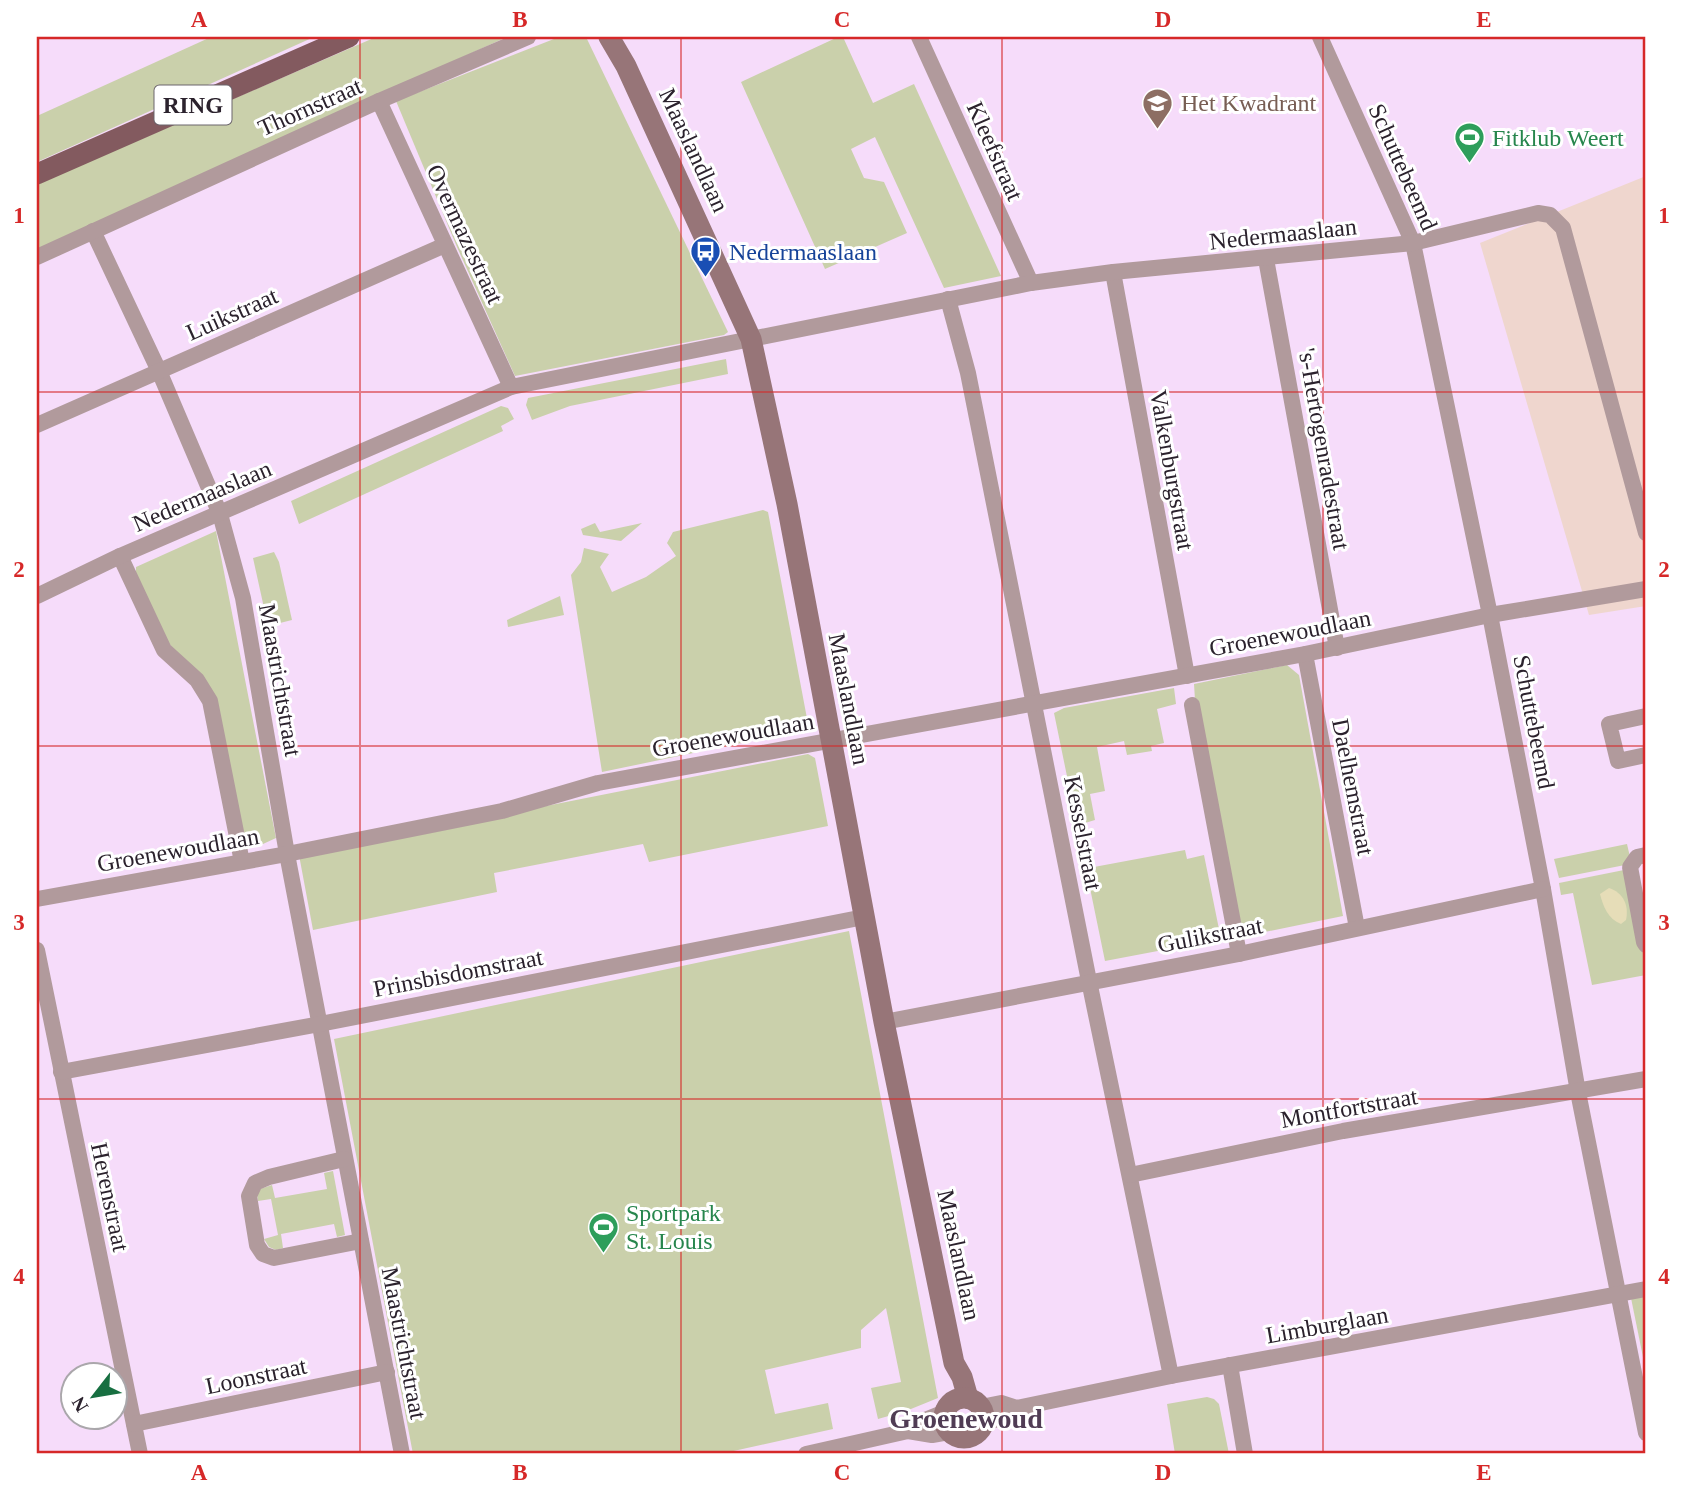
<svg xmlns="http://www.w3.org/2000/svg" width="1683" height="1491" font-family="Georgia,serif">
	<style>
		.industrial { fill: #efd6ce }
		.green { fill: #cad0ab }
		.sand { fill: #e6ddb8 }
		.lines { fill: none; stroke-linecap: round; stroke-linejoin: round }
		.street { stroke: #b19a9c; stroke-width: 16 }
		.secondary { stroke: #977578; stroke-width: 21 }
		.primary { stroke: #835a5f; stroke-width: 21 }
		.grid { fill: none; stroke: #d62828; stroke-width: 2; stroke-opacity: 0.55 }
		.labels { text-anchor: middle; dominant-baseline: central; stroke-width: 6; stroke-linejoin: round; paint-order: stroke }
		.shield { fill: #fff; stroke: #6b646c; stroke-width: 2 }
		.shield-label { font-size: 23px; font-weight: bold; fill: #2b222d }
		.education-label { font-size: 24px; fill: #785e54; stroke: #fff; text-anchor: start }
		.street-label { font-size: 24px; fill: #2b222d; stroke: #fff }
		.leisure-label { font-size: 24px; fill: #27864d; stroke: #fff; text-anchor: start }
		.transit-label { font-size: 24px; fill: #164399; stroke: #fff; text-anchor: start }
		.quarter-label { font-size: 28px; font-weight: bold; fill: #503c54; stroke: #fff }
		.neatline { fill: none; stroke: #d62828; stroke-width: 2.5 }
		.grid-label { font-size: 23px; text-anchor: middle; font-weight: bold; fill: #d62828 }
	</style>
	<rect width="100%" height="100%" fill="#f6dcfa"/>
	<path class="industrial" d="M1646,176V606L1589,615L1480,243Z"/>
	<g class="green">
		<path d="M211,37H314L37,162V116Z"/>
		<path d="M376,37H507L37,250V184Z"/>
		<path d="M559,37H586L728,332L724,335L515,376L457,247L396,101Z"/>
		<path d="M838,37H843L873,103L914,84L1001,276L944,288L875,137L851,149L864,178L884,182L907,233L825,269L741,82Z"/>
		<path d="M726,359L728,374L570,406L532,420L526,405L528,398Z"/>
		<path d="M501,406L508,408L514,419L501,426L503,431L299,524L291,501Z"/>
		<path d="M763,510L768,512L809,729L602,772L571,575L581,562L584,548L609,554L600,567L612,592L646,577L676,556L667,543L673,532Z"/>
		<path d="M595,523L600,532L642,523L621,541L583,535L581,529Z"/>
		<path d="M216,531L276,838L263,844L248,846L244,837L218,704L167,641L136,575V567Z"/>
		<path d="M274,552L279,562L292,620L268,626L253,558Z"/>
		<path d="M560,596L564,615L508,627L507,620Z"/>
		<path d="M1287,665L1299,675L1343,916L1250,935L1242,929L1195,700L1194,684Z"/>
		<path d="M1174,688L1176,704L1157,709L1164,743L1151,746L1152,751L1127,755L1124,741L1097,747L1105,791L1090,794L1095,820L1085,823L1094,867L1185,850L1187,859L1204,855L1221,939L1105,961L1054,713L1064,708Z"/>
		<path d="M808,754L815,758L828,826L649,862L643,844L494,873L497,892L313,930L299,855Z"/>
		<path d="M1627,844L1630,857L1625,865L1559,878L1554,859Z"/>
		<path d="M1624,870L1646,952V975L1592,985L1573,893L1561,895L1559,883Z"/>
		<path d="M849,931L938,1398L906,1411L878,1419L871,1388L901,1382L886,1308L861,1330V1348L765,1370L775,1414L828,1403L833,1429L720,1454H413L334,1039Z"/>
		<path d="M333,1171L345,1235L337,1237L334,1224L281,1234L283,1248L276,1250L269,1247L264,1239L278,1235L271,1199L258,1201L257,1195L260,1189L272,1185L275,1198L327,1189L324,1173Z"/>
		<path d="M1646,1295V1372L1631,1298Z"/>
		<path d="M1207,1397L1214,1399L1219,1404L1229,1454H1175L1167,1404Z"/>
	</g>
	<path class="sand" d="M1609,888C1624,893 1629,906 1626,920L1621,924C1608,919 1603,906 1600,894Z"/>
	<g class="lines">
		<g class="street">
			<path d="M919,37L1031,283"/>
			<path d="M1320,37L1413,243L1490,615L1543,889L1578,1092L1646,1433"/>
			<path d="M379,101L511,387"/>
			<path d="M93,231L159,371L220,514L243,598L287,854L402,1454"/>
			<path d="M37,257L379,101L528,37"/>
			<path d="M1266,259L1337,648"/>
			<path d="M1113,272L1187,676"/>
			<path d="M948,299L968,373L1089,981L1171,1376"/>
			<path d="M37,425L445,245"/>
			<path d="M120,556L164,650L197,680L210,701L242,862"/>
			<path d="M37,596L120,556L511,387L1031,283L1113,272L1413,243L1538,213L1550,215L1563,228L1646,533"/>
			<path d="M1305,654L1357,928"/>
			<path d="M1192,705L1239,954"/>
			<path d="M1646,716L1609,724L1618,761L1646,755"/>
			<path d="M1646,855L1637,857L1630,867L1644,942L1646,945"/>
			<path d="M37,899L287,854L502,811L598,783L1305,654L1490,615L1646,589"/>
			<path d="M37,950L140,1454"/>
			<path d="M884,1022L1239,954L1543,889"/>
			<path d="M61,1072L320,1024L864,917"/>
			<path d="M344,1159L269,1177L255,1183L249,1196L257,1245L263,1254L274,1258L361,1241"/>
			<path d="M1130,1175L1343,1131L1646,1079"/>
			<path d="M1230,1365L1245,1454"/>
			<path d="M981,1407L1001,1403L1017,1408"/>
			<path d="M984,1423L1005,1417L1017,1408L1171,1376L1646,1289"/>
			<path d="M134,1424L387,1372"/>
			<path d="M908,1431L932,1435L949,1432"/>
			<path d="M806,1454L908,1431L918,1423L945,1412"/>
		</g>
		<g class="secondary">
			<path d="M609,37L626,66L751,339L787,504L884,1022L954,1363L962,1377L968,1398"/>
			<circle cx="964" cy="1418" r="20"/>
		</g>
		<path class="primary" d="M37,174L349,37"/>
	</g>
	<path class="grid" d="M360,37V1454M681,37V1454M1002,37V1454M1323,37V1454M37,392H1646M37,746H1646M37,1099H1646"/>
	<defs>
		<symbol id="school-pin" viewBox="-11 -11 22 30"><path d="M0 17L-7.5 6A9.5 9.5 0 1 1 7.5 6Z" fill="#8d6e63" stroke="#fff"/><path d="M0-5L7-2L0 1L-7-2ZM-4 1L0 2.5L4 1V4Q0 6-4 4Z" fill="#fff"/></symbol>
		<symbol id="stadium-pin" viewBox="-11 -11 22 30"><path d="M0 17L-7.5 6A9.5 9.5 0 1 1 7.5 6Z" fill="#2e9e5b" stroke="#fff"/><path d="M0-5a6.5 5 0 1 0 0 10a6.5 5 0 1 0 0-10ZM-3.5-1.8h7v3.6h-7Z" fill="#fff"/></symbol>
		<symbol id="bus-pin" viewBox="-11 -11 22 30"><path d="M0 17L-7.5 6A9.5 9.5 0 1 1 7.5 6Z" fill="#1a4fb4" stroke="#fff"/><path d="M-5-6H5V4H4V6H2V4H-2V6H-4V4H-5ZM-3.5-4V0h7V-4ZM-3.5 1.2v1.5H-2V1.2ZM2 1.2v1.5H3.5V1.2Z" fill="#fff"/></symbol>
	</defs>
	<g fill-rule="evenodd">
		<use href="#school-pin" x="1140" y="86" width="35" height="47"/>
		<use href="#stadium-pin" x="1452" y="120" width="35" height="47"/>
		<use href="#bus-pin" x="688" y="234" width="35" height="47"/>
		<use href="#stadium-pin" x="586" y="1210" width="35" height="47"/>
	</g>
	<g class="labels">
		<rect class="shield" x="154.5" y="85.5" width="77" height="39" rx="5"/>
		<g class="shield-label">
			<text x="193" y="105">RING</text>
		</g>
		<g class="education-label">
			<text x="1181" y="103">Het Kwadrant</text>
		</g>
		<g class="street-label">
			<text transform="translate(310 107) rotate(-24)">Thornstraat</text>
			<text transform="translate(694 150) rotate(65)">Maaslandlaan</text>
			<text transform="translate(995 151) rotate(66)">Kleefstraat</text>
			<text transform="translate(1403 167) rotate(66)">Schuttebeemd</text>
			<text transform="translate(465 234) rotate(65)">Overmazestraat</text>
			<text transform="translate(1283 234) rotate(-6)">Nedermaaslaan</text>
			<text transform="translate(232 314) rotate(-24)">Luikstraat</text>
			<text transform="translate(1324 449) rotate(80)">'s-Hertogenradestraat</text>
			<text transform="translate(1172 470) rotate(80)">Valkenburgstraat</text>
			<text transform="translate(202 496) rotate(-23)">Nedermaaslaan</text>
			<text transform="translate(1290 633) rotate(-11)">Groenewoudlaan</text>
			<text transform="translate(280 680) rotate(80)">Maastrichtstraat</text>
			<text transform="translate(849 699) rotate(79)">Maaslandlaan</text>
			<text transform="translate(1534 722) rotate(79)">Schuttebeemd</text>
			<text transform="translate(733 735) rotate(-10)">Groenewoudlaan</text>
			<text transform="translate(1353 787) rotate(79)">Daelhemstraat</text>
			<text transform="translate(1083 833) rotate(79)">Kesselstraat</text>
			<text transform="translate(178 850) rotate(-10)">Groenewoudlaan</text>
			<text transform="translate(1210 935) rotate(-11)">Gulikstraat</text>
			<text transform="translate(458 973) rotate(-11)">Prinsbisdomstraat</text>
			<text transform="translate(1349 1108) rotate(-10)">Montfortstraat</text>
			<text transform="translate(110 1197) rotate(78)">Herenstraat</text>
			<text transform="translate(959 1255) rotate(78)">Maaslandlaan</text>
			<text transform="translate(1327 1325) rotate(-10)">Limburglaan</text>
			<text transform="translate(404 1343) rotate(79)">Maastrichtstraat</text>
			<text transform="translate(256 1376) rotate(-12)">Loonstraat</text>
		</g>
		<g class="leisure-label">
			<text x="1492" y="138">Fitklub Weert</text>
			<text x="626" y="1213">Sportpark<tspan x="626" dy="28">St. Louis</tspan></text>
		</g>
		<g class="transit-label">
			<text x="729" y="252">Nedermaaslaan</text>
		</g>
		<g class="quarter-label">
			<text x="966" y="1418">Groenewoud</text>
		</g>
	</g>
	<rect width="1683" height="1491" fill="none" stroke="#ffffff" stroke-width="77"/>
	<g transform="translate(94 1396) rotate(239)"><circle r="33" fill="#ffffff" stroke="#aaa7ab" stroke-width="2"/>
	<path d="M0-5L12 26L0 18L-12 26Z" fill="#176f41"/>
	<text y="-10" font-size="19" font-weight="bold" text-anchor="middle" fill="#2b222d">N</text>
	</g>
	<rect x="38" y="38" width="1606" height="1414" class="neatline"/>
	<g class="grid-label">
		<text x="199" y="27">A</text>
		<text x="520" y="27">B</text>
		<text x="842" y="27">C</text>
		<text x="1163" y="27">D</text>
		<text x="1484" y="27">E</text>
		<text x="19" y="223">1</text>
		<text x="1664" y="223">1</text>
		<text x="19" y="577">2</text>
		<text x="1664" y="577">2</text>
		<text x="19" y="930">3</text>
		<text x="1664" y="930">3</text>
		<text x="19" y="1284">4</text>
		<text x="1664" y="1284">4</text>
		<text x="199" y="1480">A</text>
		<text x="520" y="1480">B</text>
		<text x="842" y="1480">C</text>
		<text x="1163" y="1480">D</text>
		<text x="1484" y="1480">E</text>
	</g>
</svg>
